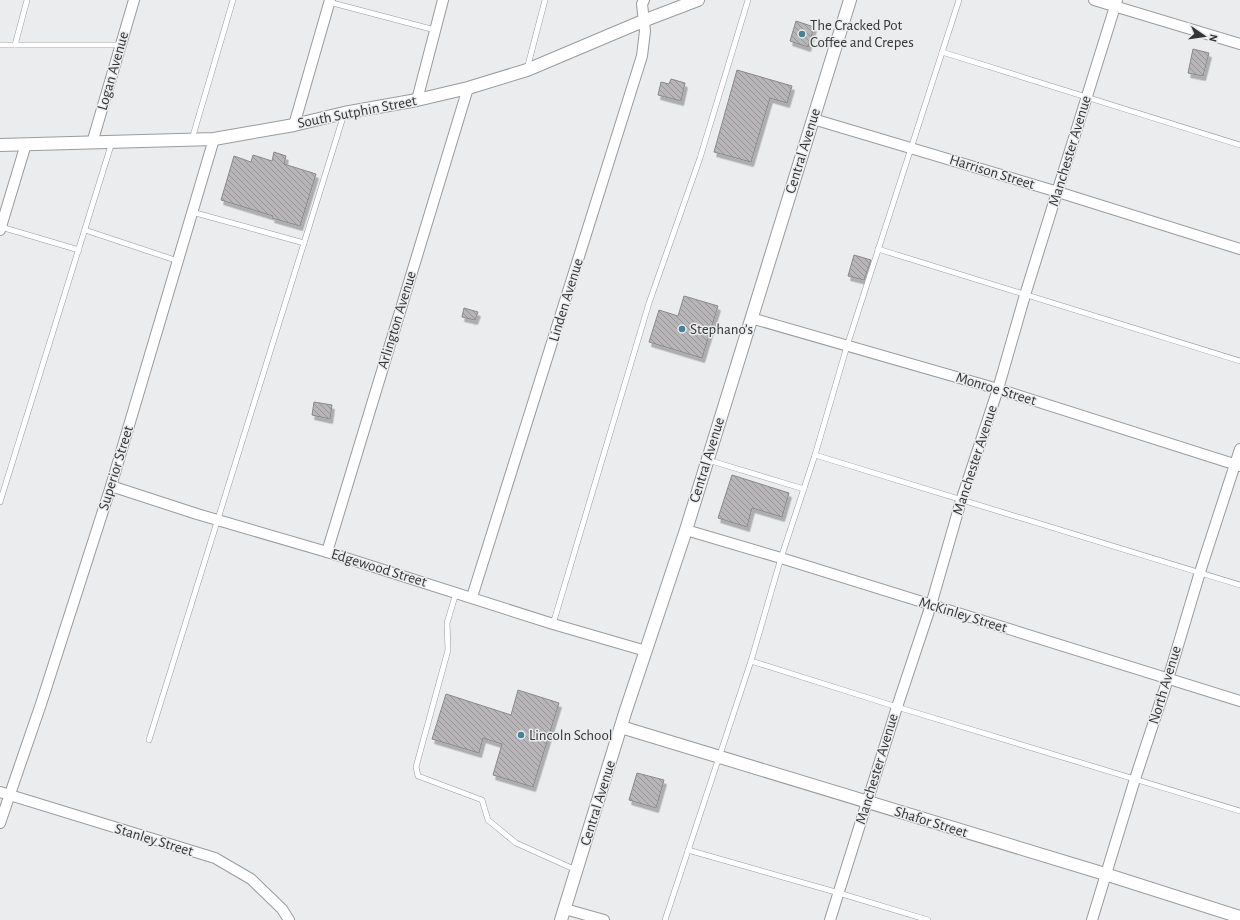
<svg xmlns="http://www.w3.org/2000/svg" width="1240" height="920" font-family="'Alegreya Sans',sans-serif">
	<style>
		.building { fill: url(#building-back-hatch); stroke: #8a888a; filter: url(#shadow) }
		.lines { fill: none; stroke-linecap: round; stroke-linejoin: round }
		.service-casing { stroke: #9a9b9d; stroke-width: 6 }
		.minor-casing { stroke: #9a9b9d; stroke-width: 12 }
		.tertiary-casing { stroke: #9a9b9d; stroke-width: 14 }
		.service { stroke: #fff; stroke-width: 5 }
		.minor { stroke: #fff; stroke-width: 10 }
		.tertiary { stroke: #fff; stroke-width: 12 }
		.poi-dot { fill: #418494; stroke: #ebecee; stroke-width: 1.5 }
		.labels { text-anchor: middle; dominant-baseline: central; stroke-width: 3; stroke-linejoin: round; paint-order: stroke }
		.poi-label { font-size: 15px; fill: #343536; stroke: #ebecee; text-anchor: start }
		.street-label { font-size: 15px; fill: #343536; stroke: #ebecee }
	</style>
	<defs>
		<pattern id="building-back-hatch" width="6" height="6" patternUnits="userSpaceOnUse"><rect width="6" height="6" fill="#b7b5b7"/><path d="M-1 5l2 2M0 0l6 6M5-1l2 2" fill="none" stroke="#969496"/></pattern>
		<filter id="shadow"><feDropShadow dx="2.5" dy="4.5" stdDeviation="0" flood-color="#0004"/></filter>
	</defs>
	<rect width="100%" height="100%" fill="#ebecee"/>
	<g class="building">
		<path d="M796,21L814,27L808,47L790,41Z"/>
		<path d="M1193,49L1209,53L1203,76L1188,73Z"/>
		<path d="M737,70L792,86L787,103L770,98L751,162L714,152Z"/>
		<path d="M671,79L685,83L681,101L658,95L661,82L669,84Z"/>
		<path d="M274,152L286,156L284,164L316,174L300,226L272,218L273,216L221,200L234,156L251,162L253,155L272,161Z"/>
		<path d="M854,255L871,260L864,280L848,276Z"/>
		<path d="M684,296L718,306L702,358L649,342L659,310L678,316Z"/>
		<path d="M464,308L478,312L475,320L462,317Z"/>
		<path d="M314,402L332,405L330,419L312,415Z"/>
		<path d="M732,475L789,493L782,517L752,508L747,527L718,518Z"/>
		<path d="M518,690L559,703L533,787L493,775L502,744L483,738L479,753L432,739L446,694L511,715Z"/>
		<path d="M637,773L664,780L656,808L629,800Z"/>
	</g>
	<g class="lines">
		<defs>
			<g id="service">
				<path d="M329,2L435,30"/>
				<path d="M0,45H121"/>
				<path d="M15,45L27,0"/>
				<path d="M942,52L1240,145"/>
				<path d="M527,69L545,0"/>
				<path d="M192,139L233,0"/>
				<path d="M1,227L79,250"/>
				<path d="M85,230L178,261"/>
				<path d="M304,243L344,114"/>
				<path d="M878,249L1240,361"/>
				<path d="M815,455L1240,585"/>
				<path d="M708,460L804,489"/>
				<path d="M0,502L112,142"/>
				<path d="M456,593L447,623L448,650L416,767L418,776L482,800L488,820L516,843L576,870"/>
				<path d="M553,624L649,303L700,158L748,0"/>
				<path d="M751,661L897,707L1240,811"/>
				<path d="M149,740L304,243L192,212"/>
				<path d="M688,850L839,893L928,920"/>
				<path d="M665,920L751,661L781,558L815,455L847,346L959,0"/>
			</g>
			<g id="minor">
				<path d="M1094,0L1240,44"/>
				<path d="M417,100L443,0"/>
				<path d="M813,119L1058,192L1240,249"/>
				<path d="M294,125L330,0"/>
				<path d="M92,143L134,0"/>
				<path d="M0,230L26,144"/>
				<path d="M751,318L998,389L1240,466"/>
				<path d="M111,486L197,514L327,552L553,624L646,651"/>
				<path d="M686,530L781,558L1240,701"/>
				<path d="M327,552L468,88"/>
				<path d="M472,597L642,56L645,31L642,4L644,0"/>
				<path d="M0,792L215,858L251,879L282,909L289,920"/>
				<path d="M0,823L41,704L111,486L214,139"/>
				<path d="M565,909L604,920"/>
				<path d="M830,920L897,707L931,605L961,501L998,389L1025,295L1117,0"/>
				<path d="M1092,920L1135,779L1168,679L1200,572L1240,449"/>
			</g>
			<g id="tertiary">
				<path d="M0,145L214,139L294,125L344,113L417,100L468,88L527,70L643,21L698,0"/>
				<path d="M621,727L1105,874L1240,917"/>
				<path d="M561,920L625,713L686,530L850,0"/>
			</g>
		</defs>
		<use href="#service" class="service-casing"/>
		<use href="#minor" class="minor-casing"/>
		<use href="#tertiary" class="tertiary-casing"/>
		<use href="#service" class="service"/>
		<use href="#minor" class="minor"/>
		<use href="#tertiary" class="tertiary"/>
	</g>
	<g class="poi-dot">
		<circle cx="802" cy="34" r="4"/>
		<circle cx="682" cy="329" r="4"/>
		<circle cx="521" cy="735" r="4"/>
	</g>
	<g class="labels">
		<g class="poi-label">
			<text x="810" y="25">The Cracked Pot<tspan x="810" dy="17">Coffee and Crepes</tspan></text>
			<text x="690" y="329">Stephano’s</text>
			<text x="529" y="735">Lincoln School</text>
		</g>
		<g class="street-label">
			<text transform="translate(113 71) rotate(-74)">Logan Avenue</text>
			<text transform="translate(357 112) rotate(-11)">South Sutphin Street</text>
			<text transform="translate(803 151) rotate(-73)">Central Avenue</text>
			<text transform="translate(1070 151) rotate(-73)">Manchester Avenue</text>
			<text transform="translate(992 172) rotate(17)">Harrison Street</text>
			<text transform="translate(566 300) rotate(-73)">Linden Avenue</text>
			<text transform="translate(397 320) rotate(-73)">Arlington Avenue</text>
			<text transform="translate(996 389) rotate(17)">Monroe Street</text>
			<text transform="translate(707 460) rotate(-73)">Central Avenue</text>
			<text transform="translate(975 460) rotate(-72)">Manchester Avenue</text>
			<text transform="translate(116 468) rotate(-73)">Superior Street</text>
			<text transform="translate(379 568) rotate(17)">Edgewood Street</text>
			<text transform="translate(963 615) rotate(17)">McKinley Street</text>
			<text transform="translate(1165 685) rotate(-73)">North Avenue</text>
			<text transform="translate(877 769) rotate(-73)">Manchester Avenue</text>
			<text transform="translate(598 803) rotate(-73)">Central Avenue</text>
			<text transform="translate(931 822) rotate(17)">Shafor Street</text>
			<text transform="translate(154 840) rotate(17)">Stanley Street</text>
		</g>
	</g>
	<g transform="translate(1204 36) rotate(103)" stroke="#ebecee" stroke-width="3" paint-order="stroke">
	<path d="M0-3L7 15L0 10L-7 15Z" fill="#343536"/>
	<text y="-6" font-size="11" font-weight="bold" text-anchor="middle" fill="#343536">N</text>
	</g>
</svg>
